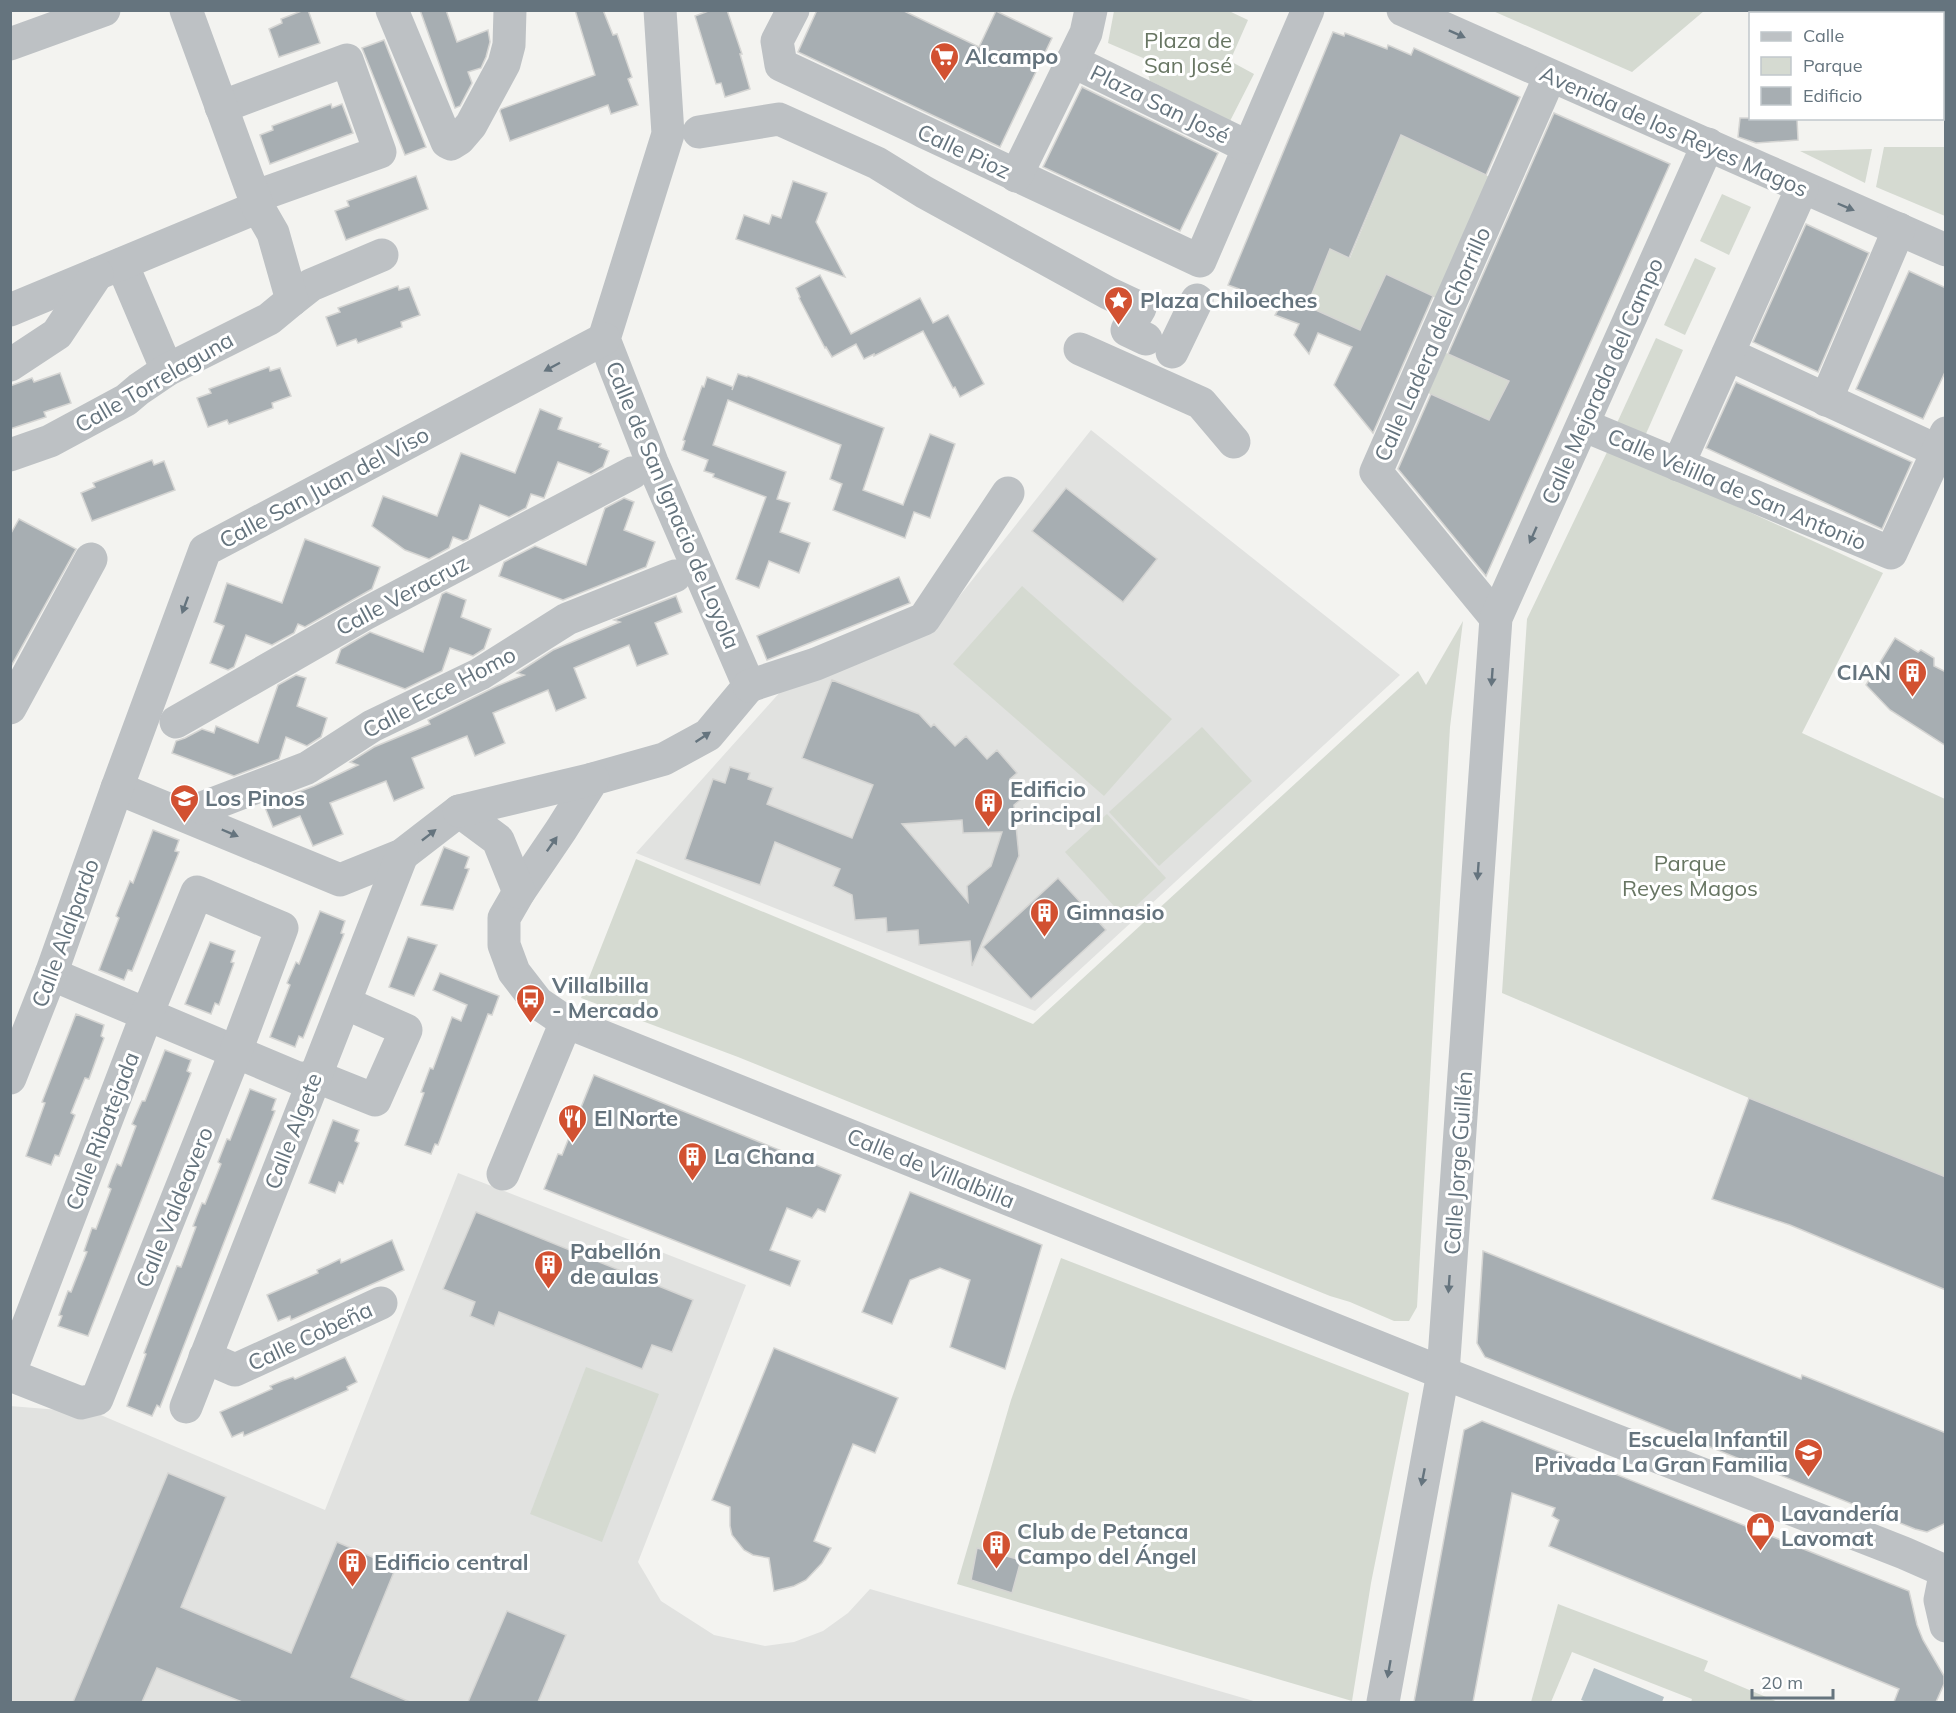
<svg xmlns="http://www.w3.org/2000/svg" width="1956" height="1713" font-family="Mulish,sans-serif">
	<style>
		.built { fill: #e1e2e0 }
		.green { fill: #d5dad1 }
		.water { fill: #b7c2c6 }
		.building { fill: #a7aeb2; stroke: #d5d5d3; stroke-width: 1.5; fill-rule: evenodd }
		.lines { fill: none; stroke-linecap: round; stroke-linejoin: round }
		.minor { stroke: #bdc1c4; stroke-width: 33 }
		.oneway { fill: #65747e }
		.labels { text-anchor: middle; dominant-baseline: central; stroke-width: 6; stroke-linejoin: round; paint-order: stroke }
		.park-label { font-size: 22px; fill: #687663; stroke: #fff }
		.poi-label { font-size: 22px; font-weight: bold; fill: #65747e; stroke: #fff; text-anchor: start }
		.street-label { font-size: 22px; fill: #65747e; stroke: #fff }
	</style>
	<rect width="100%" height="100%" fill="#f3f3f0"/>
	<g class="built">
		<path d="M1091,430L1400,675L1035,1011L636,853L782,690L931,632Z"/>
		<path d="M458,1173L746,1285L638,1562L661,1601L714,1635L765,1646L794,1642L823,1631L848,1613L870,1589L1257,1702H11L10,1406L96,1413L325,1510Z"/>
	</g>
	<g class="green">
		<path d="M1114,11H1229L1248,20L1230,61L1254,74L1230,121L1150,81L1143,58L1108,43Z"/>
		<path d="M1493,11H1714H1704L1632,72Z"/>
		<path d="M1401,135L1494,179L1438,299L1386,275L1360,330L1307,306L1330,249L1350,258Z"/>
		<path d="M1884,147H1945V216L1876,187Z"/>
		<path d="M1872,149L1865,183L1800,151Z"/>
		<path d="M1722,194L1751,207L1729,255L1700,241Z"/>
		<path d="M1695,258L1716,268L1685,335L1664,325Z"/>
		<path d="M1656,338L1683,350L1645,436L1617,423Z"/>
		<path d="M1446,353L1544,397L1490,420L1428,393Z"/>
		<path d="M1609,448L1883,573L1802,733L1945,799V1177L1749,1098L1502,993L1527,619Z"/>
		<path d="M1022,586L1172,719L1104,796L953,664Z"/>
		<path d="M1463,621L1450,727L1417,1307L1409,1321H1394L1350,1302L1330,1296L738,1057L581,998L636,859L1033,1024L1418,671L1426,685Z"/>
		<path d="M1202,727L1252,781L1159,866L1109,812Z"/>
		<path d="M1107,814L1166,878L1124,917L1065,852Z"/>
		<path d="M1061,1258L1409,1393L1371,1583L1352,1701L957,1584L1011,1400Z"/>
		<path d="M586,1367L659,1394L602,1542L530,1514Z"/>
		<path d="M1558,1604L1708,1661L1704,1671L1778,1702H1691L1692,1699L1572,1652L1551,1702H1531Z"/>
	</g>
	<path class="water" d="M1594,1668L1664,1697L1662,1702H1587L1581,1700Z"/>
	<g class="building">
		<path d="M304,10H308L320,43L279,57L269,29L282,23L281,19Z"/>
		<path d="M420,10H446L457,42L488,30L490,42L486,57L481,68L468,72L472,83L460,106L455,108Z"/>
		<path d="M575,10H603L613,35L617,34L632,77L628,79L638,105L611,114L608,105L510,141L500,111L501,109L595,75Z"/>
		<path d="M711,10H727L742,54H740L750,89L725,97L721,83L716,84L695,16Z"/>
		<path d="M817,10H902L979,47L996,11L1052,38L1000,147L798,52Z"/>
		<path d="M1333,32L1344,36L1345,33L1387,49L1388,45L1411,55L1414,48L1520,97L1486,175L1401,135L1349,258L1330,249L1307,306L1360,330L1386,274L1433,296L1373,433L1334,385L1352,347L1318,333L1309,354L1294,335L1299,324L1275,315L1278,310L1237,293L1239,289L1228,285Z"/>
		<path d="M384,40L426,147L405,155L362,48Z"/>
		<path d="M1082,87L1218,153L1180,231L1043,167Z"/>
		<path d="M331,104L332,108L342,104L353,133L270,164L260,135L273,130L272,126Z"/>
		<path d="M1554,113L1670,164L1486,576L1398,469L1431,394L1489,420L1509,381L1448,354Z"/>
		<path d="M1740,118H1797L1798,140L1756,143L1738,137Z"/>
		<path d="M416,176L428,209L346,240L335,211L349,206L347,201Z"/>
		<path d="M793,181L827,193L816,222L845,277L736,239L744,215L769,224L772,215L781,218Z"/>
		<path d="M1806,224L1869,253L1818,372L1753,342Z"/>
		<path d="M1909,271L1946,288V370L1923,419L1856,389Z"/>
		<path d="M820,275L851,334L920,298L933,323L948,315L984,384L960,397L955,387L953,388L923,331L874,356V354L864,359L856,344L832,357L826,347L825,348L799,298L800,297L796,288Z"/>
		<path d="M398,286L399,290L409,287L420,315L401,322L402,327L358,343L356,339L337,346L326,317L340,312L338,308Z"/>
		<path d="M269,367L270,371L280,368L291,396L272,403L273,408L229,424L227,420L208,427L197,398L211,393L209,389Z"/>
		<path d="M60,373L71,403L44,412L46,417L10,429V386L32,378L34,382Z"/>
		<path d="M738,374L747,377L748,376L884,428L863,490L903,505L930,434L955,444L930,518L914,512L905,538L833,510L842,484L830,479L841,445L728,400L713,445L786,472L777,499L790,503L780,532L810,543L799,573L769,561L759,588L736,579L766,497L713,477L714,474L704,471L708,460L682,450L685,441L683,440L694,409L702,386L704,387L707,377L733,387L732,390Z"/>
		<path d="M1736,382L1912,462L1882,529L1706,448Z"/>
		<path d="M540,409L562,418L558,429L601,444L599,447L609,451L603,467L591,474L558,462L544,498L531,494L526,508L509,517L480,505L468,539L463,541L453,537L449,548L429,559L405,550L372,526L383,496L437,516L461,453L515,473Z"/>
		<path d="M152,460L154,465L164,461L175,490L92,521L81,493L95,487L93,483Z"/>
		<path d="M1066,488L1157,559L1123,602L1032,531Z"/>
		<path d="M624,498L634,502L624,530L655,542L646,567L563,600L499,576L504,562L535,546L586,565L605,508Z"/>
		<path d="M19,519L76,549L10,668V535Z"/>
		<path d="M305,539L380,567L372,589L305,627L298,624L294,633L272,645L246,635L234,667L228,670L210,663L224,626L214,622L227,583L282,603Z"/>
		<path d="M899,577L910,603L767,660L757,636Z"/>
		<path d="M446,592L466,600L461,617L491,629L484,649L473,656L450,648L442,671L405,689L336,663L341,649L370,632L423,652L442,594Z"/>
		<path d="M676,596L682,612L655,623L668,654L637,666L629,645L574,668L586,698L556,711L548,690L493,713L505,743L475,756L467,736L412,758L424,788L394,801L386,781L330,803L343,834L313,846L300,816L273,827L264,805L314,786L358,765L350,762L374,747L430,724L428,720L497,686L524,675L517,673L553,650L620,622L614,620Z"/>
		<path d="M1895,638L1918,652L1921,650L1934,658V666L1946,672V746L1890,710L1866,685Z"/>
		<path d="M296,675L306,678L297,706L327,718L321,737L307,746L286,737L279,759L234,776L172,753L176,741L185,738L202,729L214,733L216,726L258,743L278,685Z"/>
		<path d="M832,680L919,714L931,727L934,724L955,746L966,736L987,759L997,750L1017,773L1010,779L1025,796L1014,805L1019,856L972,966L970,941L919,945L918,930L887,932L886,918L855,920L852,895L833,886L840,869L775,842L760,885L685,859L713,779L725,783L730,767L750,773L748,779L773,788L767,804L852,838L873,785L802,758ZM962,820L963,833L1002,832L991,866L967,886L968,902L902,824Z"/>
		<path d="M153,830L179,840L175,851L179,852L132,971L128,970L124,980L99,970L119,918L116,916L130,881L133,883Z"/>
		<path d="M444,847L469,857L465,868L469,869L453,910L421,905Z"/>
		<path d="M1058,878L1106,930L1031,999L983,947Z"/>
		<path d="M320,911L345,921L341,933L344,934L303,1038L299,1036L295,1047L270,1037L290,985L287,983L296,962L299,964Z"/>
		<path d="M408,937L437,945L414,996L389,987Z"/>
		<path d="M210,942L235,951L231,962L234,963L219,1005L215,1003L211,1014L185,1004Z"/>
		<path d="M440,973L499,996L492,1015L488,1014L438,1145L435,1144L431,1154L405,1145L424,1093L421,1092L430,1068L433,1069L452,1017L461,1021L467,1005L433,990Z"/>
		<path d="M76,1014L104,1025L101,1036L104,1038L89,1079L85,1078L71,1113L75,1115L59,1156L55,1155L51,1165L26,1156L45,1103L42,1102Z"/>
		<path d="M165,1050L191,1060L187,1071L191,1073L88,1336L58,1326L62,1316L59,1315L68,1291L71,1292L87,1252L84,1251L92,1228L96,1229L111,1189L108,1187L112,1176L117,1164L121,1166L136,1126L132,1124L142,1101H145Z"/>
		<path d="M594,1075L841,1175L825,1212L818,1209L812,1218L787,1208L770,1250L800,1261L790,1286L544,1189L558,1154L562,1155Z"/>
		<path d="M250,1089L276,1099L272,1110L275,1111L160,1407L157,1405L152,1416L127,1406L146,1354L144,1353L177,1266L181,1267L196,1227L193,1226L202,1203L205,1204L221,1164L218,1162L227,1139L230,1140Z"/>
		<path d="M1749,1098L1946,1177V1290L1790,1225L1712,1199Z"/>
		<path d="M333,1120L359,1130L355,1141L359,1143L343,1184L339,1182L335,1193L309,1183Z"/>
		<path d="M910,1192L1042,1245L1005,1369L950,1347L970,1280L940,1268L910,1280L892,1324L862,1312Z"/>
		<path d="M476,1212L693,1300L672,1352L652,1345L642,1369L499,1312L494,1326L470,1316L475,1302L443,1289Z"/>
		<path d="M392,1240L404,1270L291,1320L290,1316L278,1321L267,1295L318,1273L317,1270L328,1265L340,1259L341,1263Z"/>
		<path d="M1483,1251L1801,1379L1802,1375L1946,1433V1523L1927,1532L1915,1529L1485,1357L1477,1343Z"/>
		<path d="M774,1348L898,1398L875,1453L853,1444L814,1541L831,1548L822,1563L806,1580L794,1586L774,1591L769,1558L753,1555L744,1550L732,1535L730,1526V1507L712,1500Z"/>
		<path d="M345,1357L357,1382L347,1387L348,1390L244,1436L243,1432L232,1437L220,1412L272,1389L270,1386L282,1381L293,1377L295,1379Z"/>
		<path d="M1482,1421L1909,1591L1917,1625L1923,1640L1944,1676V1684L1936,1702H1894L1899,1689L1549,1546L1559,1520L1552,1516L1555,1508L1512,1493L1473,1702H1414L1464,1430Z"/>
		<path d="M168,1473L226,1497L181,1607L291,1653L337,1542L396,1567L351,1677L410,1702H242L157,1668L142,1702H73Z"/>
		<path d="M977,1548L1021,1560L1012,1593L971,1580Z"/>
		<path d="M507,1611L566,1635L538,1702H468Z"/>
	</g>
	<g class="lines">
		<g class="minor">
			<path d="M392,10L447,142L451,144L459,139L471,125L504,64L509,45L510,10"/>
			<path d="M660,10L668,134L604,339L652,462L749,686"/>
			<path d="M793,10L777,41L781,65L1200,261L1308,10"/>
			<path d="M1403,10C1584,91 1765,170 1946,250"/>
			<path d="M10,44L104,10"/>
			<path d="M1072,61L1248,147"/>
			<path d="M221,107L347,60L380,152L254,197"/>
			<path d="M699,132L779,119L877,163L924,192L1108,293L1140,308L1127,330L1146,339"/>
			<path d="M1016,176L1086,33L1091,10"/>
			<path d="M122,264L167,370"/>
			<path d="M292,300L311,285L382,255"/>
			<path d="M10,310L258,207"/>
			<path d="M1080,349L1201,403L1234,442"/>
			<path d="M1172,352L1197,300"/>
			<path d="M1728,354L1938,451"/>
			<path d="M10,365L57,334L97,274"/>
			<path d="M1826,400L1899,229"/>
			<path d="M1583,425L1891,553L1946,433"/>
			<path d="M10,455L50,441L126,400L139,389L167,370L269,319L292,300L273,233L258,207L186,10"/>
			<path d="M1678,465L1802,188"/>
			<path d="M1496,618L1376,472L1550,76"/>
			<path d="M749,686L708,735L664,759L593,779L561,830L519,892L504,918V945L514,972L538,1003L566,1022L1443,1373L1904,1553L1945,1571"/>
			<path d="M749,686L816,664L924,619L1008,493"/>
			<path d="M10,708L91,559"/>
			<path d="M176,722L363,615L632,473"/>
			<path d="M117,788L340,880L402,855L459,811L498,840L519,892"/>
			<path d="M202,808L307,768L372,726L480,674L567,619L675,576"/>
			<path d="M459,811L593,779"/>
			<path d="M51,974L300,1079L315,1076L375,1100L406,1030L345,1003"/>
			<path d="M10,1078L51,974L117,788L205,550L604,339"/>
			<path d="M503,1174L566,1022"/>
			<path d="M205,1357L235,1370L381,1303"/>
			<path d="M10,1372L147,1014L197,892L282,928L236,1051L97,1399L81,1403L10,1375"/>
			<path d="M186,1407L402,855"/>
			<path d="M1946,1570L1940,1600L1946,1626"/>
			<path d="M1383,1702L1443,1373L1496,618L1708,144"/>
		</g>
	</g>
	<defs><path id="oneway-solid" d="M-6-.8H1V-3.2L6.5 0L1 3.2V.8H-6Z" transform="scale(1.5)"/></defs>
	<g class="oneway">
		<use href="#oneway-solid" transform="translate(1457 34) rotate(24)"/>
		<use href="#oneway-solid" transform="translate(1846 207) rotate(23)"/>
		<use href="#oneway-solid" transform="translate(552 367) rotate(152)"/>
		<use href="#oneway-solid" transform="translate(1533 535) rotate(114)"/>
		<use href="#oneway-solid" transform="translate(185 605) rotate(110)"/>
		<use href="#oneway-solid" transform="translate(1492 677) rotate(94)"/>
		<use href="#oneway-solid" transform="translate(703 737) rotate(-34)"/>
		<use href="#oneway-solid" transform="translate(230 833) rotate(23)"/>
		<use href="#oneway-solid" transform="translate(429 835) rotate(-38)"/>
		<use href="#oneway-solid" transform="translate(552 844) rotate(-55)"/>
		<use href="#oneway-solid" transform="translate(1478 871) rotate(94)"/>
		<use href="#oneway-solid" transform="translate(1449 1284) rotate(94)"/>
		<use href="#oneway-solid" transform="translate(1423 1477) rotate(101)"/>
		<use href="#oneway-solid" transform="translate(1389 1669) rotate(100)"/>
	</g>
	<defs>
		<symbol id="supermarket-pin" viewBox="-11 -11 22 30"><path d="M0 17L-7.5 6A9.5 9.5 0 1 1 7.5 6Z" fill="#d25131" stroke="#fff"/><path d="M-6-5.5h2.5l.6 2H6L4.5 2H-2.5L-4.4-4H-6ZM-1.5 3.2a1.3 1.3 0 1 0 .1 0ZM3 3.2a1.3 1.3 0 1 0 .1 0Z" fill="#fff"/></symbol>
		<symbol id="sight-pin" viewBox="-11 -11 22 30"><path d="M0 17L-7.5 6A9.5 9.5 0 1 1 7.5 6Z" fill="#d25131" stroke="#fff"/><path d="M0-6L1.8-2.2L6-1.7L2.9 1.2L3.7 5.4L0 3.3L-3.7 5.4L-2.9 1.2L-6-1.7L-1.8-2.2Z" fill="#fff"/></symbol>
		<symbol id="building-pin" viewBox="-11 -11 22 30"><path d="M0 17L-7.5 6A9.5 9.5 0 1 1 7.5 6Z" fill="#d25131" stroke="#fff"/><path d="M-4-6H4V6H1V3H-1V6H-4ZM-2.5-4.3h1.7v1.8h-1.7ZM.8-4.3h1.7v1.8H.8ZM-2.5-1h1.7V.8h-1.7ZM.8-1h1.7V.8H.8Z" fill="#fff"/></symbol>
		<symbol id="school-pin" viewBox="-11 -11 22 30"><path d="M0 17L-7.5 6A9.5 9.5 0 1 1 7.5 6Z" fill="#d25131" stroke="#fff"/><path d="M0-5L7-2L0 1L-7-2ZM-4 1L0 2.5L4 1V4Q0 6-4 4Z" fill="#fff"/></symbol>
		<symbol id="bus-pin" viewBox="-11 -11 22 30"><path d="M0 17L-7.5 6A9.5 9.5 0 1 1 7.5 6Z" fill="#d25131" stroke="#fff"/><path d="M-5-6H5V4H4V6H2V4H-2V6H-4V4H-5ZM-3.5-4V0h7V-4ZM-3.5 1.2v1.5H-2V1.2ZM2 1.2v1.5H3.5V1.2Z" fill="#fff"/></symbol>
		<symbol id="restaurant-pin" viewBox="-11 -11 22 30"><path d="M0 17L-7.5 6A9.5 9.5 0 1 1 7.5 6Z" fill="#d25131" stroke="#fff"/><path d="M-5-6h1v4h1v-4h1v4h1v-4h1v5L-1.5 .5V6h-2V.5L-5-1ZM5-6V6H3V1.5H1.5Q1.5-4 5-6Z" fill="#fff"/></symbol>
		<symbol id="shop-pin" viewBox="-11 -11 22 30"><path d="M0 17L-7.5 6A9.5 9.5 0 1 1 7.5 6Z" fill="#d25131" stroke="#fff"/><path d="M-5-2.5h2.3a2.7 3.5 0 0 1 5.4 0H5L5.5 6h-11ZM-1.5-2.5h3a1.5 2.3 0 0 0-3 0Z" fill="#fff"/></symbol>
	</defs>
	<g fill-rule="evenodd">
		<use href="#supermarket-pin" x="928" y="40" width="33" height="45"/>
		<use href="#sight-pin" x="1102" y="284" width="33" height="45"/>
		<use href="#building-pin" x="1896" y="656" width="33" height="45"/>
		<use href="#school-pin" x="168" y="782" width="33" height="45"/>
		<use href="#building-pin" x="972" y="786" width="33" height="45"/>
		<use href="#building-pin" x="1028" y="896" width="33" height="45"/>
		<use href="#bus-pin" x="514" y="982" width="33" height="45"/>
		<use href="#restaurant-pin" x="556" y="1102" width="33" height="45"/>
		<use href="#building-pin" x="676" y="1140" width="33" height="45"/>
		<use href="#building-pin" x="532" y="1248" width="33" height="45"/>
		<use href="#school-pin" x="1792" y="1436" width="33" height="45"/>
		<use href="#shop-pin" x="1744" y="1510" width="33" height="45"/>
		<use href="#building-pin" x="980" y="1528" width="33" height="45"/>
		<use href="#building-pin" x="336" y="1546" width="33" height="45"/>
	</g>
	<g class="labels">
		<g class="park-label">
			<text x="1188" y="40">Plaza de<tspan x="1188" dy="25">San José</tspan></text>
			<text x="1690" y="863">Parque<tspan x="1690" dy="25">Reyes Magos</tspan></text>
		</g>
		<g class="poi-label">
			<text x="965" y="56">Alcampo</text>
			<text x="1140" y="300">Plaza Chiloeches</text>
			<text x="1891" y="672" text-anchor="end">CIAN</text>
			<text x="1010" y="789">Edificio<tspan x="1010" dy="25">principal</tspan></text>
			<text x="205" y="798">Los Pinos</text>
			<text x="1066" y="912">Gimnasio</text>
			<text x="552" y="985">Villalbilla<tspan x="552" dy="25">- Mercado</tspan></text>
			<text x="594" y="1118">El Norte</text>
			<text x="714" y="1156">La Chana</text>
			<text x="570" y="1251">Pabellón<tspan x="570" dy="25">de aulas</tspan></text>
			<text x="1788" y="1439" text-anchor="end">Escuela Infantil<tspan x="1788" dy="25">Privada La Gran Familia</tspan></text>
			<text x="1781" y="1513">Lavandería<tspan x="1781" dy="25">Lavomat</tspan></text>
			<text x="1017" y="1531">Club de Petanca<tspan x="1017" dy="25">Campo del Ángel</tspan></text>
			<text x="374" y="1562">Edificio central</text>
		</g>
		<g class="street-label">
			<text transform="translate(1160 104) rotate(26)">Plaza San José</text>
			<text transform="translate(1674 131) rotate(24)">Avenida de los Reyes Magos</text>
			<text transform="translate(964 151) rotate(25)">Calle Pioz</text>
			<text transform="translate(1432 344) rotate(-66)">Calle Ladera del Chorrillo</text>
			<text transform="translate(1602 381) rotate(-66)">Calle Mejorada del Campo</text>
			<text transform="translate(154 382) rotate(-30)">Calle Torrelaguna</text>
			<text transform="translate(324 487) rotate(-28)">Calle San Juan del Viso</text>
			<text transform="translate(1737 489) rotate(23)">Calle Velilla de San Antonio</text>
			<text transform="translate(673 505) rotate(67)">Calle de San Ignacio de Loyola</text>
			<text transform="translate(402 595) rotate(-28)">Calle Veracruz</text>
			<text transform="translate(439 692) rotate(-28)">Calle Ecce Homo</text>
			<text transform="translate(65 933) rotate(-70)">Calle Alalpardo</text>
			<text transform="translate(102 1131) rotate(-69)">Calle Ribatejada</text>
			<text transform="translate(293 1131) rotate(-69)">Calle Algete</text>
			<text transform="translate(1458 1163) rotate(-86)">Calle Jorge Guillén</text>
			<text transform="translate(931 1168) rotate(22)">Calle de Villalbilla</text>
			<text transform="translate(174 1207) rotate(-68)">Calle Valdeavero</text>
			<text transform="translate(310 1336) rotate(-25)">Calle Cobeña</text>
		</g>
	</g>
	<rect width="1956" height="1713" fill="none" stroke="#65747e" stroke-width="24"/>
	<rect x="1749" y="12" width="195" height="108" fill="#ffffff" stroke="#c1c7cb" stroke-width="1.5"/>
	<rect x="1761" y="32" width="30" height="9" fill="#bdc1c4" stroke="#c1c7cb" stroke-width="1.5"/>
	<text x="1803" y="42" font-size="18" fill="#65747e">Calle</text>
	<rect x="1761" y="57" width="30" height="18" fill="#d5dad1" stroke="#c1c7cb" stroke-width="1.5"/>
	<text x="1803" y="72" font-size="18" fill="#65747e">Parque</text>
	<rect x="1761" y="87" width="30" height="18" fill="#a7aeb2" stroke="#c1c7cb" stroke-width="1.5"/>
	<text x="1803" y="102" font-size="18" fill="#65747e">Edificio</text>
	<path d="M1752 1689v9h81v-9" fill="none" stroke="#65747e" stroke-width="3"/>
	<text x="1761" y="1689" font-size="18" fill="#65747e" stroke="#ffffff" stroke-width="4.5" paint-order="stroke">20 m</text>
</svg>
